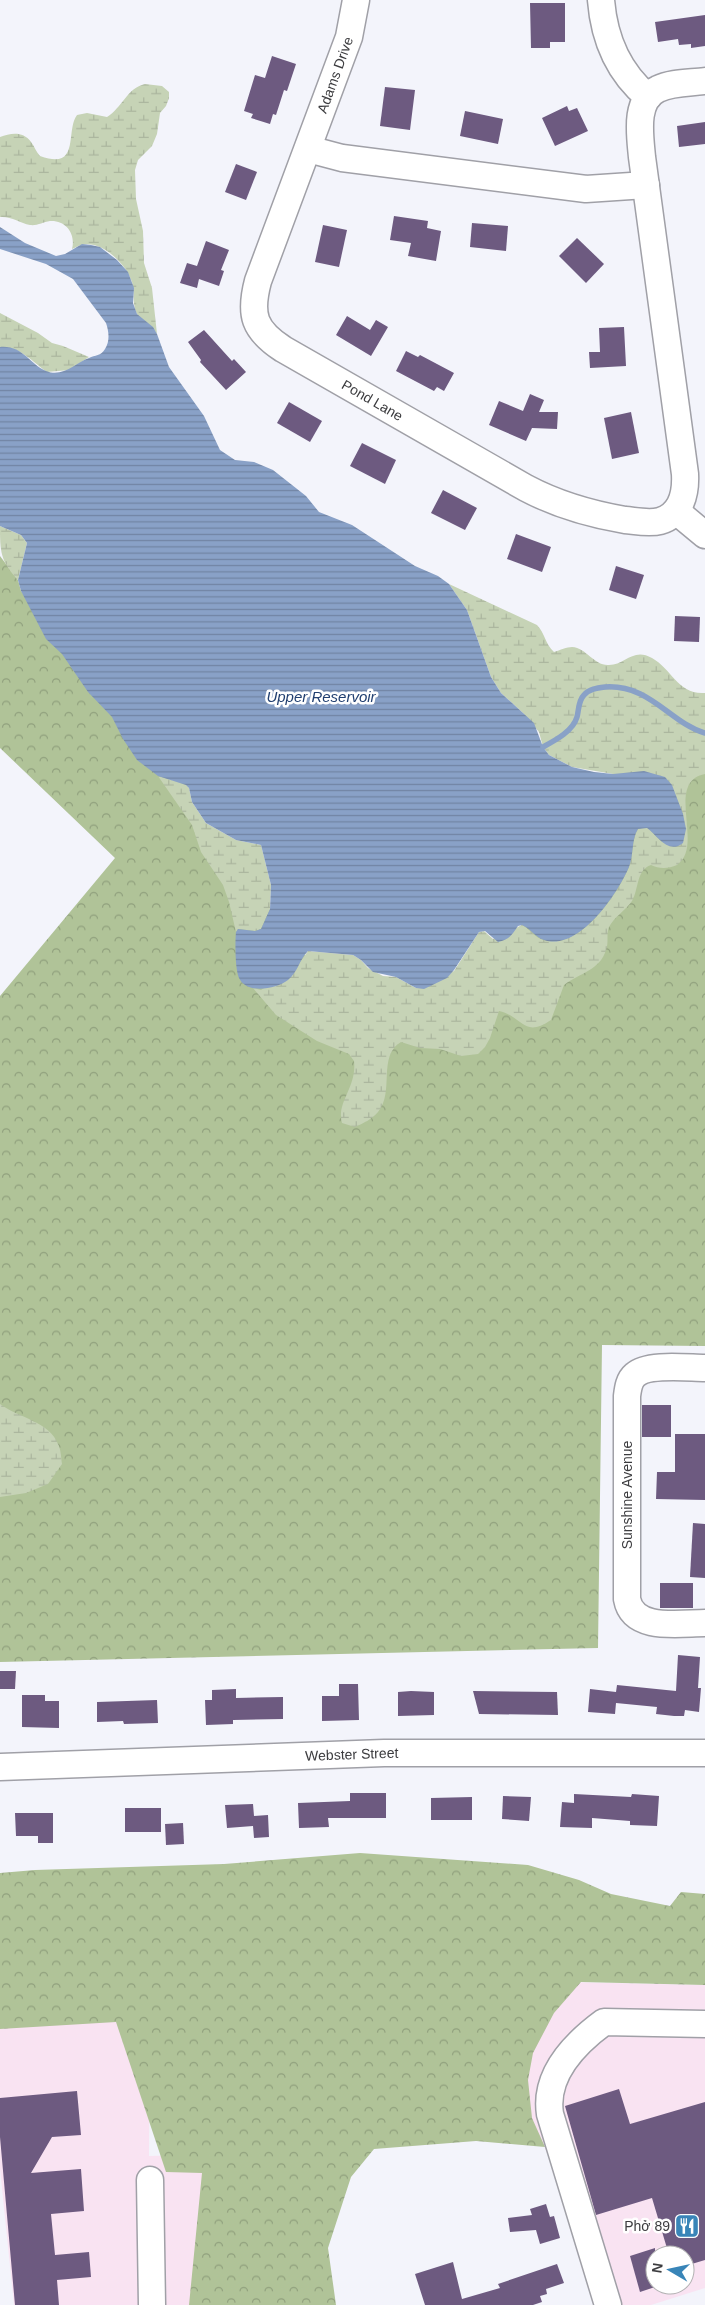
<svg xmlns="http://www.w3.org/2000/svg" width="705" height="2305" font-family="Helvetica,sans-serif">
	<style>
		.commercial { fill: #f9e3f2; fill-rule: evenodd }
		.forest { fill: url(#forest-crowns) }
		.wetland { fill: url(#wetland-marsh) }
		.water { fill: url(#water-rules) }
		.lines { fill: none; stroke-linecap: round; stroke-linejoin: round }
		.stream { stroke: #89a1c7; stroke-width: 5.5 }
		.building { fill: #6d5a80 }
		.minor-casing { stroke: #a0a0a7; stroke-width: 29 }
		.minor { stroke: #fff; stroke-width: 26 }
		.labels { text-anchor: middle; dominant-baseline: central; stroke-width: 5; stroke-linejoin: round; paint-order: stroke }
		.street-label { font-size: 14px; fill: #3c3c3f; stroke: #fff }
		.poi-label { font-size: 14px; fill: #3c3c3f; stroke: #fff; text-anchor: end }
		.water-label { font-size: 15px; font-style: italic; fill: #213f70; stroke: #fff }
	</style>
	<defs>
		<pattern id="forest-crowns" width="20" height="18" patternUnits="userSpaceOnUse" patternTransform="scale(1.25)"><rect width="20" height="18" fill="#b0c398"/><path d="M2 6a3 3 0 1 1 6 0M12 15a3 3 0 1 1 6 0" fill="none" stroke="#90a07d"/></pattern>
		<pattern id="wetland-marsh" width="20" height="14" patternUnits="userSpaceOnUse" patternTransform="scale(1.25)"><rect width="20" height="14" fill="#c6d3b6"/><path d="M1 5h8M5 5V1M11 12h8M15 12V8" fill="none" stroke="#abb69e"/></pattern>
		<pattern id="water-rules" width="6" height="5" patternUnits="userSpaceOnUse" patternTransform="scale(1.25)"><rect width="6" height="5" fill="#89a1c7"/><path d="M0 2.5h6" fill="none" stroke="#7184a3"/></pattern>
	</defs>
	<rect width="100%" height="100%" fill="#f3f4fb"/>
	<g class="commercial">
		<path d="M471,1980L705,1985V2288L651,2305H596L552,2164ZM655,2255H685V2285H655Z"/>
		<path d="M150,1996L149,2156L228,2154L207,2305H14L0,2169V1999Z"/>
	</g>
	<g class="forest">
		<path d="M0,556L18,580L21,591L385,1058L398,1040L686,772L705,768V1346L602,1345L598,1648L0,1662V996L115,858L0,748Z"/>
		<path d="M360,1853L528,1865L579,1880L611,1894L670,1906L681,1892L705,1894V1985L581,1982L554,2013L533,2053L528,2080L532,2118L545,2147L476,2141L374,2149L351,2177L328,2248L336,2305H189L202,2173L166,2172L116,2022L0,2029V1873L35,1870L224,1864Z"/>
	</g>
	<g class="wetland">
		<path d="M145,84L162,86L169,92V98L166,106L160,113L157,134L152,146L138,160L135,170L136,199L143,231L144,263L152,288L157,334C152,325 140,321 136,312C132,301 135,292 132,282C126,264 102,240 82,245C79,245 75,248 72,249C76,234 66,220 50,221C43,222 37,226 30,225C20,223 11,216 0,217V137C11,133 23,131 31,142C35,147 36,152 40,156C81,171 65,131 77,115L87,113L107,117C122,108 127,88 145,84Z"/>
		<path d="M0,313L38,333L52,343L63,346L89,357L69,370L47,372C33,362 19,346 0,347Z"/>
		<path d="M0,526L21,535L27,543L18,580C0,561 0,551 0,526Z"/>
		<path d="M449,584L537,625C545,633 545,644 554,652C560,650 567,647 572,647C587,648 594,666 609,665C625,665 633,647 652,658C672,669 678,695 705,693V774C664,782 705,846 677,865C668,869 659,869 651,865C636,870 639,889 632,901C626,910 614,917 609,927C606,934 609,942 606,950C600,970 580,973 564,985L551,1020C523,1039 523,1016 499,1011L490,1038L485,1047L478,1054L461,1056L440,1049L420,1048L401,1042C377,1056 395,1092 378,1112C372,1119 364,1123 355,1127L342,1123C336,1102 357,1088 354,1061L349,1054L317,1041L276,1015L253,988L261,990L298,965L308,951L353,955L361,960L368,968L383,976L396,977L416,988L454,971L479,932L484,931L493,939L522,925C530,929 535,938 544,940C580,950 617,895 629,867C634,855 631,840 638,829L647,827L662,842L683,814L679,805L613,774L572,767L549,755L543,747L539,732L523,713L501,693L491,677L467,610Z"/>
		<path d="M158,776L186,784L189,788L192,802L206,823L236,840L261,845L271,885L270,909L261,929L255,931L238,929L236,932L229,902L223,885L201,852L192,825Z"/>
		<path d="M0,1404C17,1417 50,1422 58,1444C61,1450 61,1457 62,1464L48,1484L26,1493L0,1497Z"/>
	</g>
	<path class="water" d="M0,227L25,243L56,256L65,254L82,244L91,245L100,247L117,260L128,272L134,288L133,303L137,314L153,327L157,334L169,367L204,416L220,450L235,460L254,462L273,470L306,496L319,512L352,525L415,566L438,576L449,584L467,610L491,677L501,693L534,723L543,747L549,755L572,767L594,772L613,774L644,771L665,777L672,785L683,814L686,829L683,843C668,855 658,836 647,828L638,829C631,840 634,855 629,867C618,893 579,952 544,940C535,937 531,929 522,925L518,926C512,935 509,940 498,942L485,931L479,932L454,970L447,978L424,989L416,988L396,977L373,972L361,960L353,955L308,951C299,960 298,972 288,980C276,989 247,995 239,978C235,969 235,942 236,932L238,929L255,931L261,929L270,909L271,885L261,845L236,840L206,823L192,802L189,788L186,785L158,776L137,760L123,739L112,717L88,692L62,654L46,639L21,591L18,580L27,543L21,535L0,526V347C23,345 29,364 46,371C63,378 75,363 89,358C95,355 101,356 105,349C110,341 109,332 106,323L73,279L46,264L0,249Z"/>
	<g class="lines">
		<path class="stream" d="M543,747C556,740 573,731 577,717C579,710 578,701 584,695C589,689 597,688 605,687C650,684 670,723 705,733"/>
	</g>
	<g class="building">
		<path d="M530,3H565V42H550V48H531Z"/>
		<path d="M705,15V46L691,48V44L679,45L678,39L658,42L655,22Z"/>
		<path d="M272,56L296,64L287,91L284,90L276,115L273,114L270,124L251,118L253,114L244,111L255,75L265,78Z"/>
		<path d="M385,87L415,90L410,130L380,126Z"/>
		<path d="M567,106L569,111L577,108L588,131L555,146L542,118Z"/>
		<path d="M465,111L503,119L498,144L460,136Z"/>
		<path d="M705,122V144L679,147L677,126Z"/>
		<path d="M236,164L257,172L246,200L225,192Z"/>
		<path d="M394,216L428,221L427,228L441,231L436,261L408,256L411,243L390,240Z"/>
		<path d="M472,223L508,226L506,251L470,247Z"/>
		<path d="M323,225L347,230L339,267L315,262Z"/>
		<path d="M577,238L604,264L586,283L559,256Z"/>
		<path d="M206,241L229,250L221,270L224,271L219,286L199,279L197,288L180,283L187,263L197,266Z"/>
		<path d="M347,316L370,330L376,320L388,327L371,356L336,335Z"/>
		<path d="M624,327L626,366L590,368L589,352H600L599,328Z"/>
		<path d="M204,330L232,361L234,359L246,372L226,390L200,362L201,360L188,342Z"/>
		<path d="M406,351L418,357L420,355L454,373L444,391L437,387L434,391L396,371Z"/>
		<path d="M530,394L544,400L539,412H558L557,429L532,428L526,441L489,425L499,401L523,411Z"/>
		<path d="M289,402L322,421L310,442L277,423Z"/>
		<path d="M631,412L639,453L612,459L604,418Z"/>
		<path d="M362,443L396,460L385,484L350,466Z"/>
		<path d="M443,490L477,508L465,530L431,513Z"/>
		<path d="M516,534L551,547L542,572L507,559Z"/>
		<path d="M616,566L644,575L636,599L609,590Z"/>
		<path d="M675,616L700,617L699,642L674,641Z"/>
		<rect x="642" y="1405" width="29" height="32"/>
		<path d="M675,1434H705V1500L656,1499L657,1472H675Z"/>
		<path d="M693,1523L705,1524V1578L690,1577Z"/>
		<rect x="660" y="1583" width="33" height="25"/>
		<path d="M678,1655L700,1657L698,1688H701L699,1712L685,1710L684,1716H674L656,1714L657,1707L616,1703L615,1714L588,1712L590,1689L616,1692L617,1685L676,1691Z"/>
		<path d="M0,1671H16L15,1689H0Z"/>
		<path d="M339,1684H358L359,1720L322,1721V1696H339Z"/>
		<path d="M236,1689V1698L283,1697V1719L233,1720V1724L206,1725L205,1700H212V1690Z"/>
		<path d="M411,1691L434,1692V1715L398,1716V1692Z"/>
		<path d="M473,1691L557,1692L558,1715L479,1714Z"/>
		<path d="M22,1695H45V1701H59V1728L22,1727Z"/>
		<path d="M157,1700L158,1723L124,1724L123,1721L97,1722V1702Z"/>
		<path d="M350,1793H386V1818H328L329,1827L299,1828L298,1803L350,1801Z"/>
		<path d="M574,1794L631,1797L632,1794L659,1796L657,1826L630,1825V1821L592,1818V1828L560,1827L562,1802L574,1803Z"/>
		<path d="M503,1796L531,1797L529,1821L502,1819Z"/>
		<path d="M472,1797V1820H431V1798Z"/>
		<path d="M253,1804L254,1816L268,1815L269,1837L254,1838L253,1826L227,1828L225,1805Z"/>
		<rect x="125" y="1808" width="36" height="24"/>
		<path d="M15,1813H53V1843H38V1836H16Z"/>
		<path d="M183,1823L184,1844L166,1845L165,1824Z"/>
		<path d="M619,2089L630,2124L705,2102V2260L685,2266V2255H669L652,2198L596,2215L565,2106Z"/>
		<path d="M77,2091L81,2135L52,2137L31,2173L81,2169L84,2211L51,2214L55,2255L89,2252L91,2277L57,2280L59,2305H15L0,2137V2098Z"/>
		<path d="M546,2204L550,2217L554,2216L560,2238L540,2244L536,2230L510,2232L508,2218L532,2215L530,2209Z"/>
		<path d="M655,2248V2287L640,2292L630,2256Z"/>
		<path d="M453,2262L462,2299L500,2288L498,2284L557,2264L564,2283L546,2289L547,2294L540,2296L542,2302L533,2305H425L415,2274Z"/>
	</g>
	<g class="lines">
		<defs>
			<g id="minor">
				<path id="s1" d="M356,0L349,37L258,281C249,315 254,330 283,349L526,488C558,505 590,514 625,520C636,521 649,524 660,521C681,515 686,493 685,474L642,157C640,135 634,100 658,89C672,82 691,83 705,81"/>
				<path d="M601,0C604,38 618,72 648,97"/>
				<path d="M308,149L342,158L586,189L646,185"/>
				<path d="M676,511L705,535"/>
				<path d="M705,1368C688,1368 648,1363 635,1375C629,1380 628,1388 627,1396V1599C633,1632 680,1623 705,1623"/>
				<path id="s2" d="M0,1767L384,1753H705"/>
				<path d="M150,2180L152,2305"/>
				<path d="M608,2305L550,2114C544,2075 574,2044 604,2022L705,2024"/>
			</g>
		</defs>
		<use href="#minor" class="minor-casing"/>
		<use href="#minor" class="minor"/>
	</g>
	<defs>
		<symbol id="restaurant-square" viewBox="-11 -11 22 22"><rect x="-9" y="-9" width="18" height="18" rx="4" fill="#3985b8" stroke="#fff"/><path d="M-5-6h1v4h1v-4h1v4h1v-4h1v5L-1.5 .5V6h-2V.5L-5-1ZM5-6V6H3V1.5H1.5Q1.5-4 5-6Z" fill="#fff"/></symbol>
	</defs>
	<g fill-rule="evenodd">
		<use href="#restaurant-square" x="673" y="2212" width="28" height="28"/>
	</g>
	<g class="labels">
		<g class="street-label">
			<text transform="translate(335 75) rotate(-70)">Adams Drive</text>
			<text stroke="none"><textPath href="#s1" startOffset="481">Pond Lane</textPath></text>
			<text transform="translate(627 1495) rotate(-90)">Sunshine Avenue</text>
			<text stroke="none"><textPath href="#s2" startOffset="352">Webster Street</textPath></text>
		</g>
		<g class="poi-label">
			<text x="670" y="2226">Phở 89</text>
		</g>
		<g class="water-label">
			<text x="321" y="696">Upper Reservoir</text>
		</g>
	</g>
	<g transform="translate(670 2270) rotate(279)"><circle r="24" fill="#ffffff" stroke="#b1b1b2"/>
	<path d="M0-4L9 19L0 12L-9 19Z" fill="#3985b8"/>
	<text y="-8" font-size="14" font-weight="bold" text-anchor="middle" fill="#3c3c3f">N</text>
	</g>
</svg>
